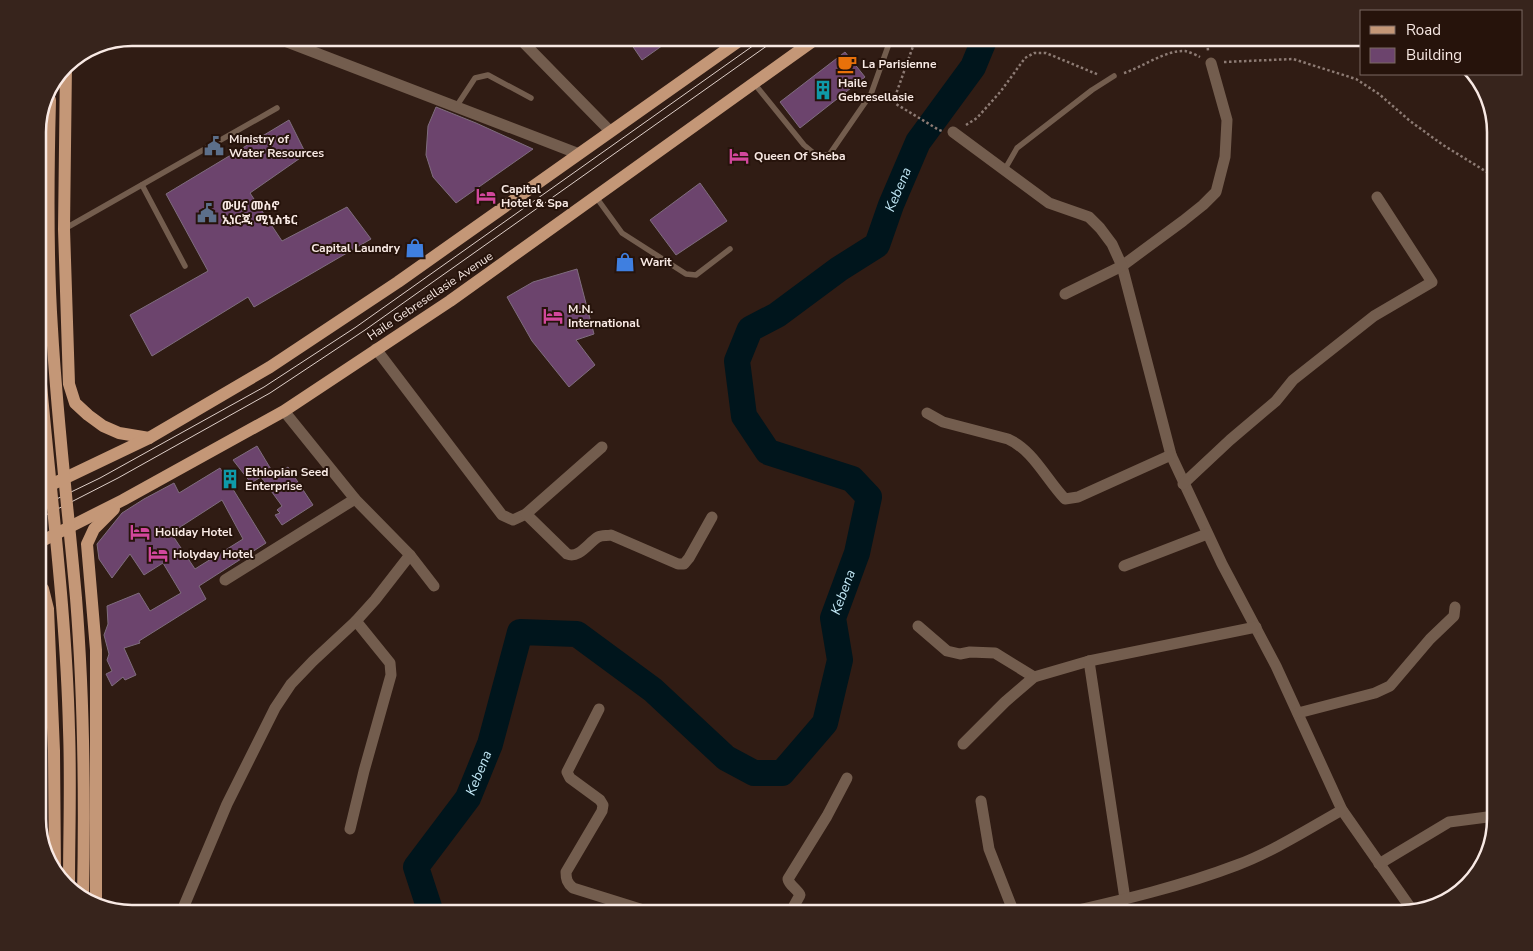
<svg xmlns="http://www.w3.org/2000/svg" width="1533" height="951" font-family="'Nunito Sans','Noto Sans Ethiopic',sans-serif">
	<style>
		.lines { fill: none; stroke-linecap: round; stroke-linejoin: round }
		.river { stroke: #00151c; stroke-width: 26 }
		.building { fill: #6c446d; stroke: #7f6d7e; fill-rule: evenodd }
		.path { stroke: #8d7b74; stroke-width: 2.5; stroke-dasharray: 2.5 2.5; stroke-linecap: butt }
		.lane { stroke: #735d4e; stroke-width: 5.5 }
		.street { stroke: #735d4e; stroke-width: 11 }
		.primary { stroke: #c49777; stroke-width: 12 }
		.tram { stroke: #ddcec8; stroke-width: 1 }
		.primary-bridge { stroke: #c49777; stroke-width: 12 }
		.labels { text-anchor: middle; dominant-baseline: central; stroke-width: 4; stroke-linejoin: round; paint-order: stroke }
		.poi-label { font-size: 12px; font-weight: bold; fill: #f8e9e4; stroke: #26130b; text-anchor: start }
		.street-label { font-size: 12px; fill: #f8e9e4; stroke: #26130b }
		.water-label { font-size: 14px; font-style: italic; fill: #c3eaf8; stroke: #26130b }
		.rim { fill: none; stroke: #f8e9e4; stroke-width: 2.5 }
	</style>
	<rect width="100%" height="100%" fill="#301c14"/>
	<g class="lines">
		<path class="river" id="s1" d="M431,913L416,867L468,798L490,744L520,632L577,634L653,690L726,758L754,773H782L825,723L840,660L833,618L857,553L869,497L852,479L768,452L744,416L737,361L750,329L777,315L839,269L877,245L891,205L918,142L973,67L985,38"/>
	</g>
	<g class="building">
		<path d="M627,38H673L642,60Z"/>
		<path d="M845,52L865,77L800,128L780,102Z"/>
		<path d="M436,107L476,123L533,149L456,203L433,177L426,155L428,126Z"/>
		<path d="M289,120L306,154L250,193L282,241L347,207L371,239L254,307L248,297L152,356L130,315L208,271L166,194Z"/>
		<path d="M700,183L727,221L676,255L650,220Z"/>
		<path d="M577,269L594,334L576,340L595,365L569,387L532,341L507,297L533,282Z"/>
		<path d="M257,446L275,476L288,467L313,505L282,525L275,515L280,513L277,510L282,506L261,477L251,483L233,460Z"/>
		<path d="M220,468L266,543L199,586L206,599L139,641L140,643L124,648L136,675L125,680L123,677L112,686L106,674L112,671L107,660L109,654L104,635L108,624L107,606L139,593L150,611L181,593L163,563L144,575L130,554L112,578L99,559L97,544L122,513L144,499L174,483L179,493ZM222,500L243,539L195,569L171,533Z"/>
	</g>
	<g class="lines">
		<g class="path">
			<path d="M916,38L896,94V104L939,130L942,131"/>
			<path d="M1207,38L1208,51"/>
			<path d="M1224,62L1293,59L1356,79L1379,94L1410,121L1443,145L1495,177"/>
			<path d="M1124,73C1143,67 1165,50 1185,51C1190,52 1196,55 1200,57"/>
			<path d="M966,125L977,118L1001,91L1025,58L1034,53H1046L1099,75"/>
		</g>
		<g class="lane">
			<path d="M753,82L804,145L816,155H829L871,94L891,38"/>
			<path d="M456,107L475,78L488,75L531,98"/>
			<path d="M1005,169L1017,148L1092,90L1114,76"/>
			<path d="M142,185L185,266"/>
			<path d="M596,197L622,233L686,274L696,275L730,249"/>
			<path d="M66,228L277,108"/>
		</g>
		<g class="street">
			<path d="M277,38L579,154"/>
			<path d="M519,38L610,131"/>
			<path d="M1211,63L1227,120L1225,157L1216,192L1203,205L1183,221L1122,266L1171,455L1222,564L1276,666L1342,810L1412,910"/>
			<path d="M953,132L1049,203L1089,217L1100,228L1112,244L1122,266L1065,294"/>
			<path d="M376,349L502,515L513,520L526,514L602,447"/>
			<path d="M284,411L355,499L410,555L434,586"/>
			<path d="M927,413L943,422L1008,439C1033,450 1046,479 1065,499L1078,497L1171,455"/>
			<path d="M1183,484L1230,440L1276,401L1293,380L1374,316L1432,282L1377,197"/>
			<path d="M526,514L567,554C579,559 588,543 598,537C602,535 607,536 611,535L678,564H684L689,558L712,517"/>
			<path d="M1124,566L1207,534"/>
			<path d="M225,580L355,499"/>
			<path d="M918,626L947,651L960,654L970,652L995,653L1034,677"/>
			<path d="M599,709L567,772L570,778L600,800L603,805L602,811L566,872C566,879 567,883 573,888L653,913"/>
			<path d="M1298,713L1375,693L1390,686L1430,639L1454,616L1455,607"/>
			<path d="M963,744L1005,702L1034,677L1089,661"/>
			<path d="M981,801L989,849L1014,913"/>
			<path d="M350,829L364,771L391,675L390,663L356,621L375,600L410,555"/>
			<path d="M1379,864L1449,822L1495,816"/>
			<path d="M1125,899L1089,661L1256,627"/>
			<path d="M181,913L227,804L275,708L291,684L313,661L356,621"/>
			<path d="M790,913L800,895C797,889 789,885 788,879L827,816L847,778"/>
			<path d="M1065,913C1123,900 1182,886 1237,865C1274,851 1308,829 1342,810"/>
		</g>
		<g class="primary">
			<path d="M66,64L64,229L69,384L75,403L88,415L103,426L119,433L149,438"/>
			<path d="M38,491L149,438L270,367L398,282L743,38"/>
			<path d="M38,543L123,500L284,411L450,301L817,38"/>
			<path d="M38,582L43,589L48,609L54,751L55,871"/>
			<path d="M96,904V650L87,544L94,529L114,509"/>
		</g>
		<g class="tram">
			<path d="M38,508L100,478L264,387L356,327L764,38"/>
			<path d="M38,519L118,478L270,393L365,330L778,38"/>
		</g>
		<g class="primary-bridge">
			<path d="M50,100C48,176 47,253 52,329C57,419 68,508 76,598C84,698 85,799 83,899"/>
			<path d="M38,349C48,476 66,603 69,730C71,782 69,834 69,885"/>
		</g>
	</g>
	<defs>
		<symbol id="cafe-bare" viewBox="-9 -9 18 18"><path d="M-5.5-4.5H6V0H3Q3 3.5 0 3.5H-2.5Q-5.5 3.5-5.5 0ZM3-3.2v2h1.7v-2ZM-6 4.5H4V6H-6Z" fill="#e8710a" stroke="#26130b" stroke-width="2.5" paint-order="stroke"/></symbol>
		<symbol id="building-bare" viewBox="-9 -9 18 18"><path d="M-4-6H4V6H1V3H-1V6H-4ZM-2.5-4.3h1.7v1.8h-1.7ZM.8-4.3h1.7v1.8H.8ZM-2.5-1h1.7V.8h-1.7ZM.8-1h1.7V.8H.8Z" fill="#0f9aa8" stroke="#26130b" stroke-width="2.5" paint-order="stroke"/></symbol>
		<symbol id="civic-bare" viewBox="-9 -9 18 18"><path d="M-.6-6.5H3V-4.5H.6V-3L4-1V1h2V6H-6V1h2V-1L-.6-3ZM-1.2 2.5V6h2.4V2.5Z" fill="#5c6f8a" stroke="#26130b" stroke-width="2.5" paint-order="stroke"/></symbol>
		<symbol id="hotel-bare" viewBox="-9 -9 18 18"><path d="M-6-4.5h1.5V1H6V5H4.5V3h-9V5H-6ZM-4 0a1.8 1.8 0 1 1 3.6 0ZM.5 0V-2.5h3Q6-2.5 6 0Z" fill="#d1479c" stroke="#26130b" stroke-width="2.5" paint-order="stroke"/></symbol>
		<symbol id="shop-bare" viewBox="-9 -9 18 18"><path d="M-5-2.5h2.3a2.7 3.5 0 0 1 5.4 0H5L5.5 6h-11ZM-1.5-2.5h3a1.5 2.3 0 0 0-3 0Z" fill="#3f7fe0" stroke="#26130b" stroke-width="2.5" paint-order="stroke"/></symbol>
	</defs>
	<g fill-rule="evenodd">
		<use href="#cafe-bare" x="833" y="50" width="28" height="28"/>
		<use href="#building-bare" x="809" y="76" width="28" height="28"/>
		<use href="#civic-bare" x="200" y="132" width="28" height="28"/>
		<use href="#hotel-bare" x="725" y="142" width="28" height="28"/>
		<use href="#hotel-bare" x="472" y="182" width="28" height="28"/>
		<use href="#civic-bare" x="193" y="199" width="28" height="28"/>
		<use href="#shop-bare" x="401" y="234" width="28" height="28"/>
		<use href="#shop-bare" x="611" y="248" width="28" height="28"/>
		<use href="#hotel-bare" x="539" y="302" width="28" height="28"/>
		<use href="#building-bare" x="216" y="465" width="28" height="28"/>
		<use href="#hotel-bare" x="126" y="518" width="28" height="28"/>
		<use href="#hotel-bare" x="144" y="540" width="28" height="28"/>
	</g>
	<g class="labels">
		<g class="poi-label">
			<text x="862" y="64">La Parisienne</text>
			<text x="838" y="83">Haile<tspan x="838" dy="14">Gebresellasie</tspan></text>
			<text x="229" y="139">Ministry of<tspan x="229" dy="14">Water Resources</tspan></text>
			<text x="754" y="156">Queen Of Sheba</text>
			<text x="501" y="189">Capital<tspan x="501" dy="14">Hotel &amp; Spa</tspan></text>
			<text x="222" y="206">ውሀና መስኖ<tspan x="222" dy="14">ኢነርጂ ሚኒስቴር</tspan></text>
			<text x="400" y="248" text-anchor="end">Capital Laundry</text>
			<text x="640" y="262">Warit</text>
			<text x="568" y="309">M.N.<tspan x="568" dy="14">International</tspan></text>
			<text x="245" y="472">Ethiopian Seed<tspan x="245" dy="14">Enterprise</tspan></text>
			<text x="155" y="532">Holiday Hotel</text>
			<text x="173" y="554">Holyday Hotel</text>
		</g>
		<g class="street-label">
			<text transform="translate(430 296) rotate(-34)">Haile Gebresellasie Avenue</text>
		</g>
		<g class="water-label">
			<text stroke="none"><textPath href="#s1" startOffset="1378">Kebena</textPath></text>
			<text stroke="none"><textPath href="#s1" startOffset="821">Kebena</textPath></text>
			<text stroke="none"><textPath href="#s1" startOffset="162">Kebena</textPath></text>
		</g>
	</g>
	<path d="M0 0H1533V951H0ZM132 46H1401A86 86 0 0 1 1487 132V819A86 86 0 0 1 1401 905H132A86 86 0 0 1 46 819V132A86 86 0 0 1 132 46Z" fill="#37241c" fill-rule="evenodd"/>
	<path class="rim" d="M132 46H1401A86 86 0 0 1 1487 132V819A86 86 0 0 1 1401 905H132A86 86 0 0 1 46 819V132A86 86 0 0 1 132 46Z"/>
	<rect x="1360" y="10" width="162" height="65" fill="#26130b" stroke="#7a6962"/>
	<rect x="1370" y="26" width="25" height="8" fill="#c49777" stroke="#7a6962"/>
	<text x="1406" y="35" font-size="15" fill="#f8e9e4">Road</text>
	<rect x="1370" y="48" width="25" height="15" fill="#6c446d" stroke="#7a6962"/>
	<text x="1406" y="60" font-size="15" fill="#f8e9e4">Building</text>
</svg>
